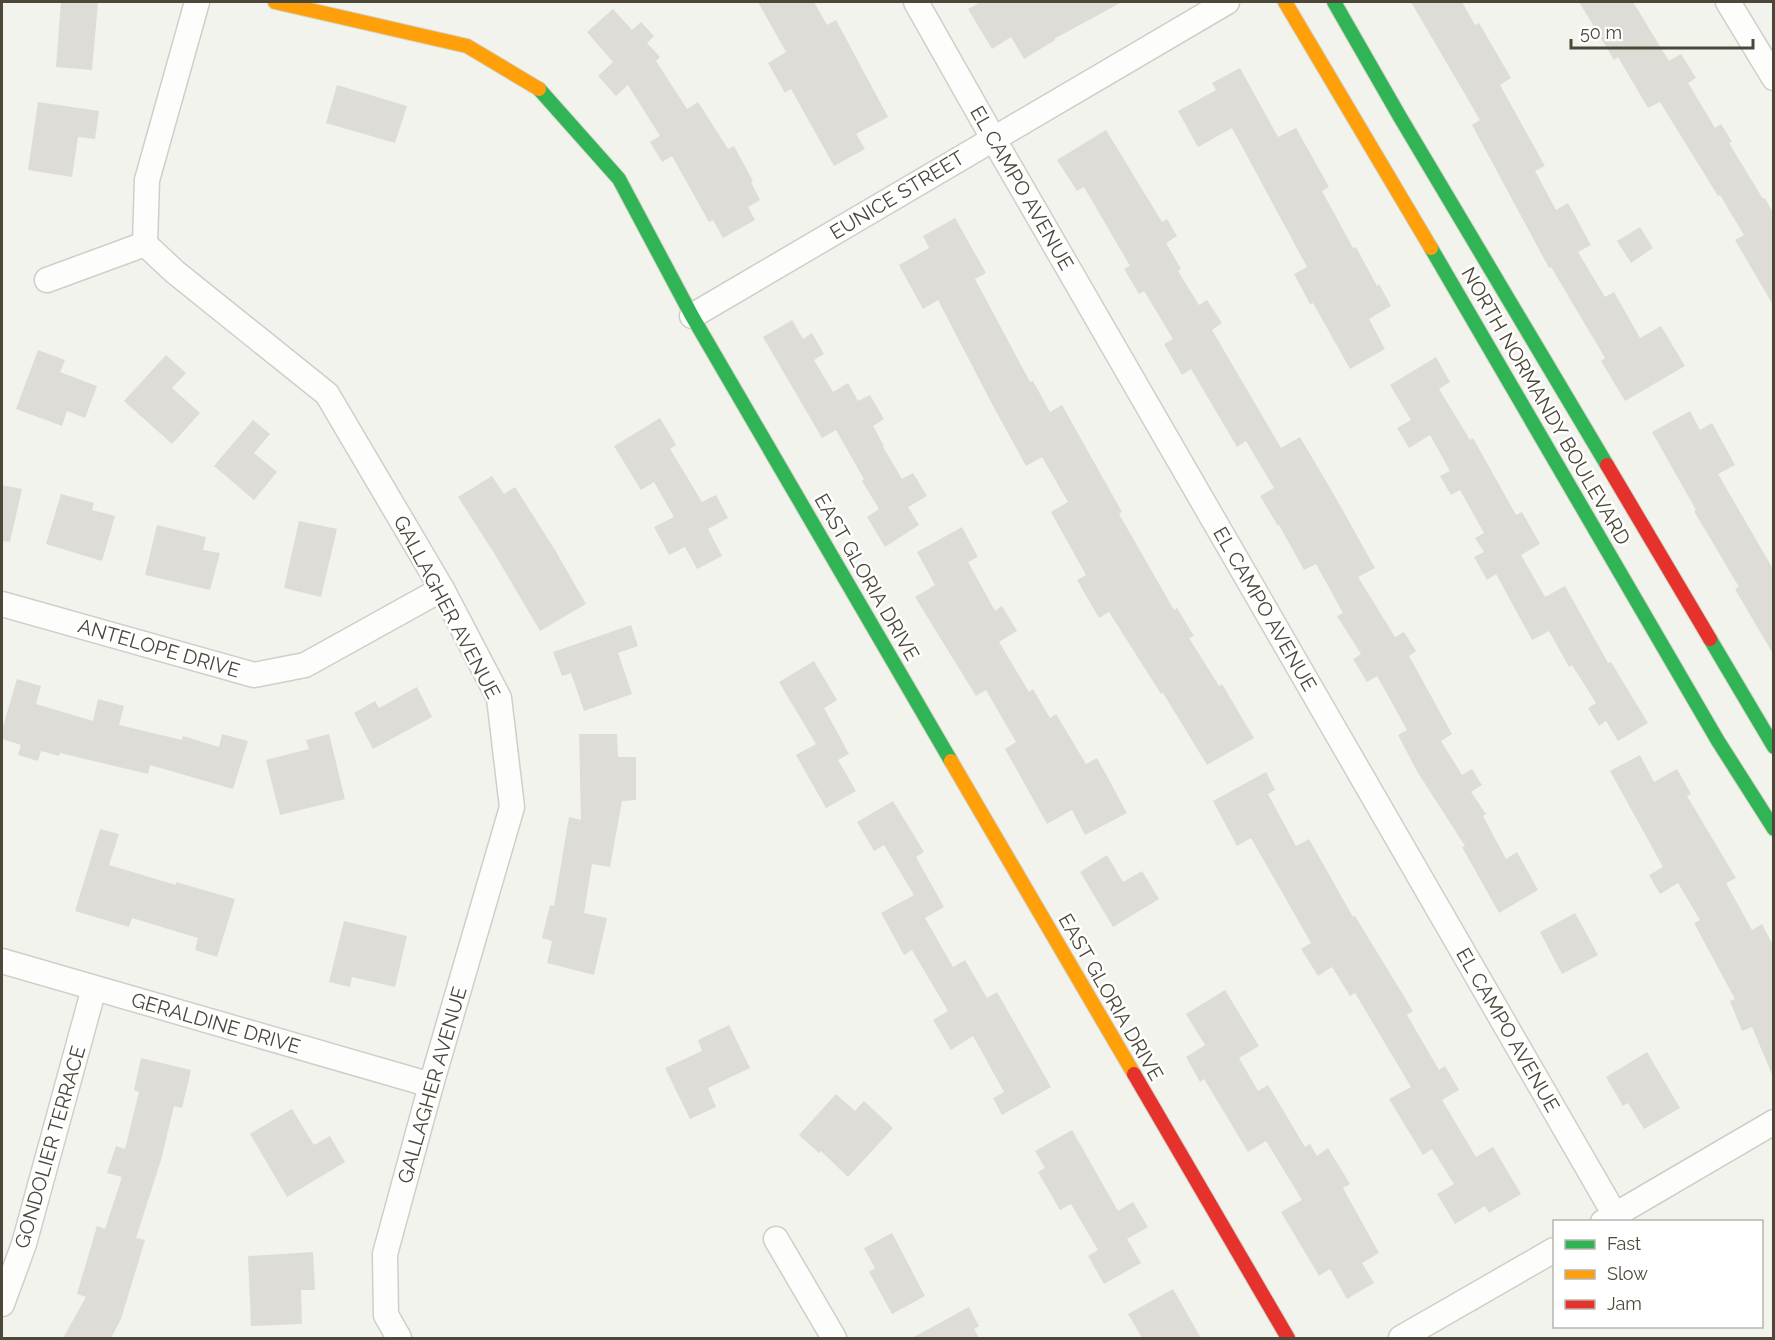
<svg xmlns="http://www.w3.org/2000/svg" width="1775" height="1340" font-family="Raleway,sans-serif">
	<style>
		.building { fill: #dddcd6 }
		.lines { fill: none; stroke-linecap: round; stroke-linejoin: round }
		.street-casing { stroke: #d0cec8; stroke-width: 27 }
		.fast-casing { stroke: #d3d2c5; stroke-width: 16 }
		.slow-casing { stroke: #d3d2c5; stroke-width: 16 }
		.jam-casing { stroke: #d3d2c5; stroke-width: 16 }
		.street { stroke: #fdfdfc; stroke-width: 24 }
		.fast { stroke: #30b455; stroke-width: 14 }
		.slow { stroke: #ff9f0a; stroke-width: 14 }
		.jam { stroke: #e5322d; stroke-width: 14 }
		.labels { text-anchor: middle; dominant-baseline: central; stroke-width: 5; stroke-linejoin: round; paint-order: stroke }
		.street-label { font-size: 20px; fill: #4c4738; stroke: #fff }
	</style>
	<rect width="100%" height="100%" fill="#f3f3ee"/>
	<g class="building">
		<path d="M61,2H98L92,70L56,67Z"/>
		<path d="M758,2H814L827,25L836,20L888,117L856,134L865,149L834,166L791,89L785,93L768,63L786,52Z"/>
		<path d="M981,2H1122L1054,39L1055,40L1024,59L1011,37L992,49L968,9Z"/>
		<path d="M1411,2H1462L1475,25L1479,23L1511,78L1500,85L1545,166L1535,171L1556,210L1568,203L1591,245L1578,252L1605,297L1614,292L1640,338L1661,326L1685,366L1625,401L1601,361L1605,358L1551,267L1549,268L1472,125L1480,120Z"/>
		<path d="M1579,2H1633L1669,61L1681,54L1696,78L1688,83L1715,128L1721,124L1732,142L1729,143L1763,199L1765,198L1773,213V305L1735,240L1744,235L1720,195L1718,196L1660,102L1648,108L1618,57L1614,60Z"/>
		<path d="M613,9L632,30L641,22L654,36L647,43L660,57L656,61L687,109L698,102L728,149L734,146L753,181L751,182L760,200L748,207L755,220L723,238L713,220L709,222L672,156L662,162L650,142L660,136L628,85L616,96L598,76L613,62L587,32Z"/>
		<path d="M1240,68L1278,137L1296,128L1329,187L1322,191L1353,248L1356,247L1377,286L1379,284L1391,306L1369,319L1385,349L1350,369L1313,303L1310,304L1294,274L1307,267L1232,128L1198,147L1178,111L1216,90L1212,83Z"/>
		<path d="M337,85L407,106L395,143L326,123Z"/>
		<path d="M38,102L99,111L95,139L78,137L72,177L28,170Z"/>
		<path d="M1106,130L1162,222L1167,219L1177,236L1166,243L1181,269L1178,271L1199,305L1207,300L1222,323L1212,330L1281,448L1300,437L1333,493L1375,568L1358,577L1395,637L1404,632L1416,651L1409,656L1452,734L1441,741L1462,775L1472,769L1482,785L1471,792L1486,814L1483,816L1506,859L1517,852L1538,890L1499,913L1462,847L1465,846L1418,773L1398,735L1407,730L1377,676L1367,682L1353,659L1361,654L1337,616L1343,613L1316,564L1304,570L1279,525L1278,526L1260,496L1274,488L1246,441L1237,447L1191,369L1182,375L1164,344L1173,339L1144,291L1139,294L1124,269L1130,266L1084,187L1077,191L1057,160Z"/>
		<path d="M955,218L986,273L975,279L1030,382L1033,381L1050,412L1062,405L1122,512L1119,514L1174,610L1177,608L1194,636L1189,638L1219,686L1222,684L1254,738L1207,765L1163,693L1161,694L1109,612L1099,618L1077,580L1086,575L1051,512L1068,502L1042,457L1026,466L992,404L938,300L923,309L899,265L929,248L923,236Z"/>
		<path d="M1640,227L1653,248L1631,263L1617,241Z"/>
		<path d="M792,320L803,339L812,333L824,354L814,360L833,392L848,383L858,401L870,395L884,419L873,426L884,446L883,447L902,479L913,473L927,496L908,507L919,525L885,547L867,517L879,509L862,481L864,479L836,430L822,438L763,337Z"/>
		<path d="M38,350L65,360L60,372L97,386L85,418L67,411L62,426L16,409Z"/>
		<path d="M166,355L186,373L172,388L200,413L172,444L124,401Z"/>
		<path d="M1436,357L1450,382L1439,389L1470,440L1473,438L1516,515L1522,512L1540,544L1521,555L1545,597L1565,586L1608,663L1611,662L1648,723L1618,741L1606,721L1599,726L1588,708L1596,703L1572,665L1569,667L1549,631L1532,640L1496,574L1487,580L1474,557L1484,552L1475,538L1484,533L1460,490L1451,495L1440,476L1450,471L1430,435L1409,448L1397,428L1411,420L1390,385Z"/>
		<path d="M1690,411L1700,430L1712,423L1735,465L1718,474L1773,569V654L1735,589L1739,587L1694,511L1696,510L1652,432Z"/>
		<path d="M660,418L676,445L670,449L702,502L716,495L728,518L708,529L722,556L697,569L685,547L669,555L654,527L674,517L654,482L641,490L614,446Z"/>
		<path d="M253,420L270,434L254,453L277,472L254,500L214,466Z"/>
		<path d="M492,476L504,494L515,487L555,550L586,604L540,631L494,553L458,497Z"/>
		<path d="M2,485L22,489L10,542L2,541Z"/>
		<path d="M61,494L94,503L92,510L115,516L102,561L46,544Z"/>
		<path d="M299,521L337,529L321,597L284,588Z"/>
		<path d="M157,525L206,537L203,550L220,553L210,590L145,575Z"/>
		<path d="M962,527L978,557L968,562L995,611L1002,606L1017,631L999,642L1029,692L1033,689L1050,718L1056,714L1086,764L1097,758L1127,813L1085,835L1072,810L1047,824L1005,749L1016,742L986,690L976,696L915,597L935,585L917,552Z"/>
		<path d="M631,625L638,646L618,653L632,694L584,711L571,673L562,676L553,652Z"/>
		<path d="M814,661L837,700L824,708L849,754L838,760L856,791L826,808L796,755L816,744L779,682Z"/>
		<path d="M17,679L41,686L36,704L93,721L98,699L124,706L119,725L182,740L183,736L219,747L222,734L248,741L233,789L150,765L148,774L60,753L59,756L41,751L38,761L18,755L21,745L2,739V730Z"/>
		<path d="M417,687L432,717L373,749L354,713L375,701L379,708Z"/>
		<path d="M329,734L345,799L280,815L266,760L309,749L306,740Z"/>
		<path d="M579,734H617L618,757H636V800L622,801L610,867L592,864L584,913L607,918L594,975L547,963L552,941L542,938L550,905L554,906L569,817L581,820Z"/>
		<path d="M1640,755L1654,782L1677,769L1691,794L1687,796L1736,878L1726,883L1752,930L1762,924L1773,945V1077L1752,1027L1742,1031L1730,1001L1735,999L1694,923L1700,920L1678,883L1660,894L1649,875L1663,867L1610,771Z"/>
		<path d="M1266,772L1275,790L1268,794L1296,846L1309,839L1353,917L1355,916L1413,1011L1407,1015L1439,1070L1445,1066L1459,1090L1442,1100L1476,1157L1493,1147L1521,1194L1489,1213L1485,1206L1455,1224L1437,1194L1454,1184L1432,1149L1423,1155L1389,1099L1411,1087L1355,993L1350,996L1332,967L1318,976L1301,949L1311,943L1251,838L1237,846L1213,801Z"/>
		<path d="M893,801L924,852L916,857L944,907L925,918L953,967L965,960L987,998L997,992L1051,1087L1002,1115L993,1098L1004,1092L973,1036L951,1050L933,1020L948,1011L912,950L904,955L881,913L914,895L884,845L874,851L857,822Z"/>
		<path d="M100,829L119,834L109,865L176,885V882L235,899L217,957L195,950L198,938L132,918L129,927L75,911Z"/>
		<path d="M1107,855L1123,882L1142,871L1159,899L1113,927L1080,872Z"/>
		<path d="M1575,913L1598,955L1562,974L1540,932Z"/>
		<path d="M344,921L407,936L395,987L352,977L350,987L329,982Z"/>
		<path d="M1225,990L1259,1046L1239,1058L1258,1091L1268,1085L1305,1147L1310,1144L1317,1156L1328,1148L1350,1184L1343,1188L1379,1253L1362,1263L1374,1283L1347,1299L1330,1269L1319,1276L1281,1212L1302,1200L1266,1141L1248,1152L1204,1079L1200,1082L1186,1057L1205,1045L1186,1014Z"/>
		<path d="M729,1025L750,1068L708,1088L716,1107L690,1119L665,1068L702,1051L698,1040Z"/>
		<path d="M1647,1052L1680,1108L1644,1129L1628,1103L1623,1106L1606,1077Z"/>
		<path d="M141,1058L191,1070L182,1108L174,1106L161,1160L136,1238L145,1240L121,1319L111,1338H63L86,1297L77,1294L97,1226L105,1229L122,1177L107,1173L116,1146L125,1149L139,1092L134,1090Z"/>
		<path d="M836,1094L855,1111L864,1101L893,1128L848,1177L821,1151L819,1153L799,1135Z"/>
		<path d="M292,1109L314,1145L330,1136L345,1162L287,1197L250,1134Z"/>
		<path d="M1072,1130L1118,1211L1133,1202L1148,1227L1127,1239L1141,1263L1104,1284L1088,1256L1098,1250L1071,1204L1060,1210L1038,1172L1045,1168L1035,1151Z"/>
		<path d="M892,1233L925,1296L892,1314L869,1272L875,1268L864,1248Z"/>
		<path d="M313,1252L315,1290H301L302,1324L251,1326L248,1256Z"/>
		<path d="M1173,1289L1201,1338H1142L1128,1314Z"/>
		<path d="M969,1307L979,1326L974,1329L979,1338H912Z"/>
	</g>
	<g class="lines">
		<defs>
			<g id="street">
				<path d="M197,2L147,180L145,244L175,272L327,394L442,589L499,698L512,807L431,1085L385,1254L386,1315L399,1338"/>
				<path d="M916,2L993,138L1615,1215"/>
				<path d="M1728,2L1774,78"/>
				<path d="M47,280L145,244"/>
				<path d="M692,316L1227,2"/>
				<path d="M2,604L254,675L305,665L442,589"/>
				<path d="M2,961L431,1085"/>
				<path d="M1603,1222L1774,1122"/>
				<path d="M776,1239L834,1338"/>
				<path d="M2,1304L24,1244L94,988"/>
				<path d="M1401,1338L1554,1250"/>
			</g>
			<g id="fast">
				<path d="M1334,2L1400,117L1607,465"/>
				<path d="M539,89L619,179L692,316L951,761"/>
				<path d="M1431,248L1718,741L1774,829"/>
				<path d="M1710,639L1774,747"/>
			</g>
			<g id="slow">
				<path d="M275,2L467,46L539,89"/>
				<path d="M1285,2L1431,248"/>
				<path d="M951,761L1134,1074"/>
			</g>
			<g id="jam">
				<path d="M1607,465L1710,639"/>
				<path d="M1134,1074L1288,1338"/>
			</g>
		</defs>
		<use href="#street" class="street-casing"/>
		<use href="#fast" class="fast-casing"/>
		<use href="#slow" class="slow-casing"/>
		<use href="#jam" class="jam-casing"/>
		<use href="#street" class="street"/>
		<use href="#fast" class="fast"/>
		<use href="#slow" class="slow"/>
		<use href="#jam" class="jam"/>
	</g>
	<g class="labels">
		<g class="street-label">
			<text transform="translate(1022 188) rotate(60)">EL CAMPO AVENUE</text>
			<text transform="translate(897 195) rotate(-31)">EUNICE STREET</text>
			<text transform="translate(1546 406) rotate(60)">NORTH NORMANDY BOULEVARD</text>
			<text transform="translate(867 577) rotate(60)">EAST GLORIA DRIVE</text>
			<text transform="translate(447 607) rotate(62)">GALLAGHER AVENUE</text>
			<text transform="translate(1265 609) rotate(60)">EL CAMPO AVENUE</text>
			<text transform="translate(159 648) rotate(16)">ANTELOPE DRIVE</text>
			<text transform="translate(1111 997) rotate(60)">EAST GLORIA DRIVE</text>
			<text transform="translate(216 1023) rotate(16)">GERALDINE DRIVE</text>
			<text transform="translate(1508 1030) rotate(60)">EL CAMPO AVENUE</text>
			<text transform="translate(432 1085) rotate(-74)">GALLAGHER AVENUE</text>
			<text transform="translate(50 1147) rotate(-74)">GONDOLIER TERRACE</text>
		</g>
	</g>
	<rect width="1775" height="1340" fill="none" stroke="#4c4738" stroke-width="6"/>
	<rect x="1553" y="1220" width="210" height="108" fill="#ffffff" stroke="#b7b5af" stroke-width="1.5"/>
	<rect x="1565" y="1240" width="30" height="9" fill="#30b455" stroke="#b7b5af" stroke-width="1.5"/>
	<text x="1607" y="1250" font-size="18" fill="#4c4738">Fast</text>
	<rect x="1565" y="1270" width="30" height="9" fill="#ff9f0a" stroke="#b7b5af" stroke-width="1.5"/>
	<text x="1607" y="1280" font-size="18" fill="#4c4738">Slow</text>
	<rect x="1565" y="1300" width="30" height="9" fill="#e5322d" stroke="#b7b5af" stroke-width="1.5"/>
	<text x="1607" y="1310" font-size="18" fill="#4c4738">Jam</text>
	<path d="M1571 39v9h182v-9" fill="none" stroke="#4c4738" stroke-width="3"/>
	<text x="1580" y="39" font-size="18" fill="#4c4738" stroke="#ffffff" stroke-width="4.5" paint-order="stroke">50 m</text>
</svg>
